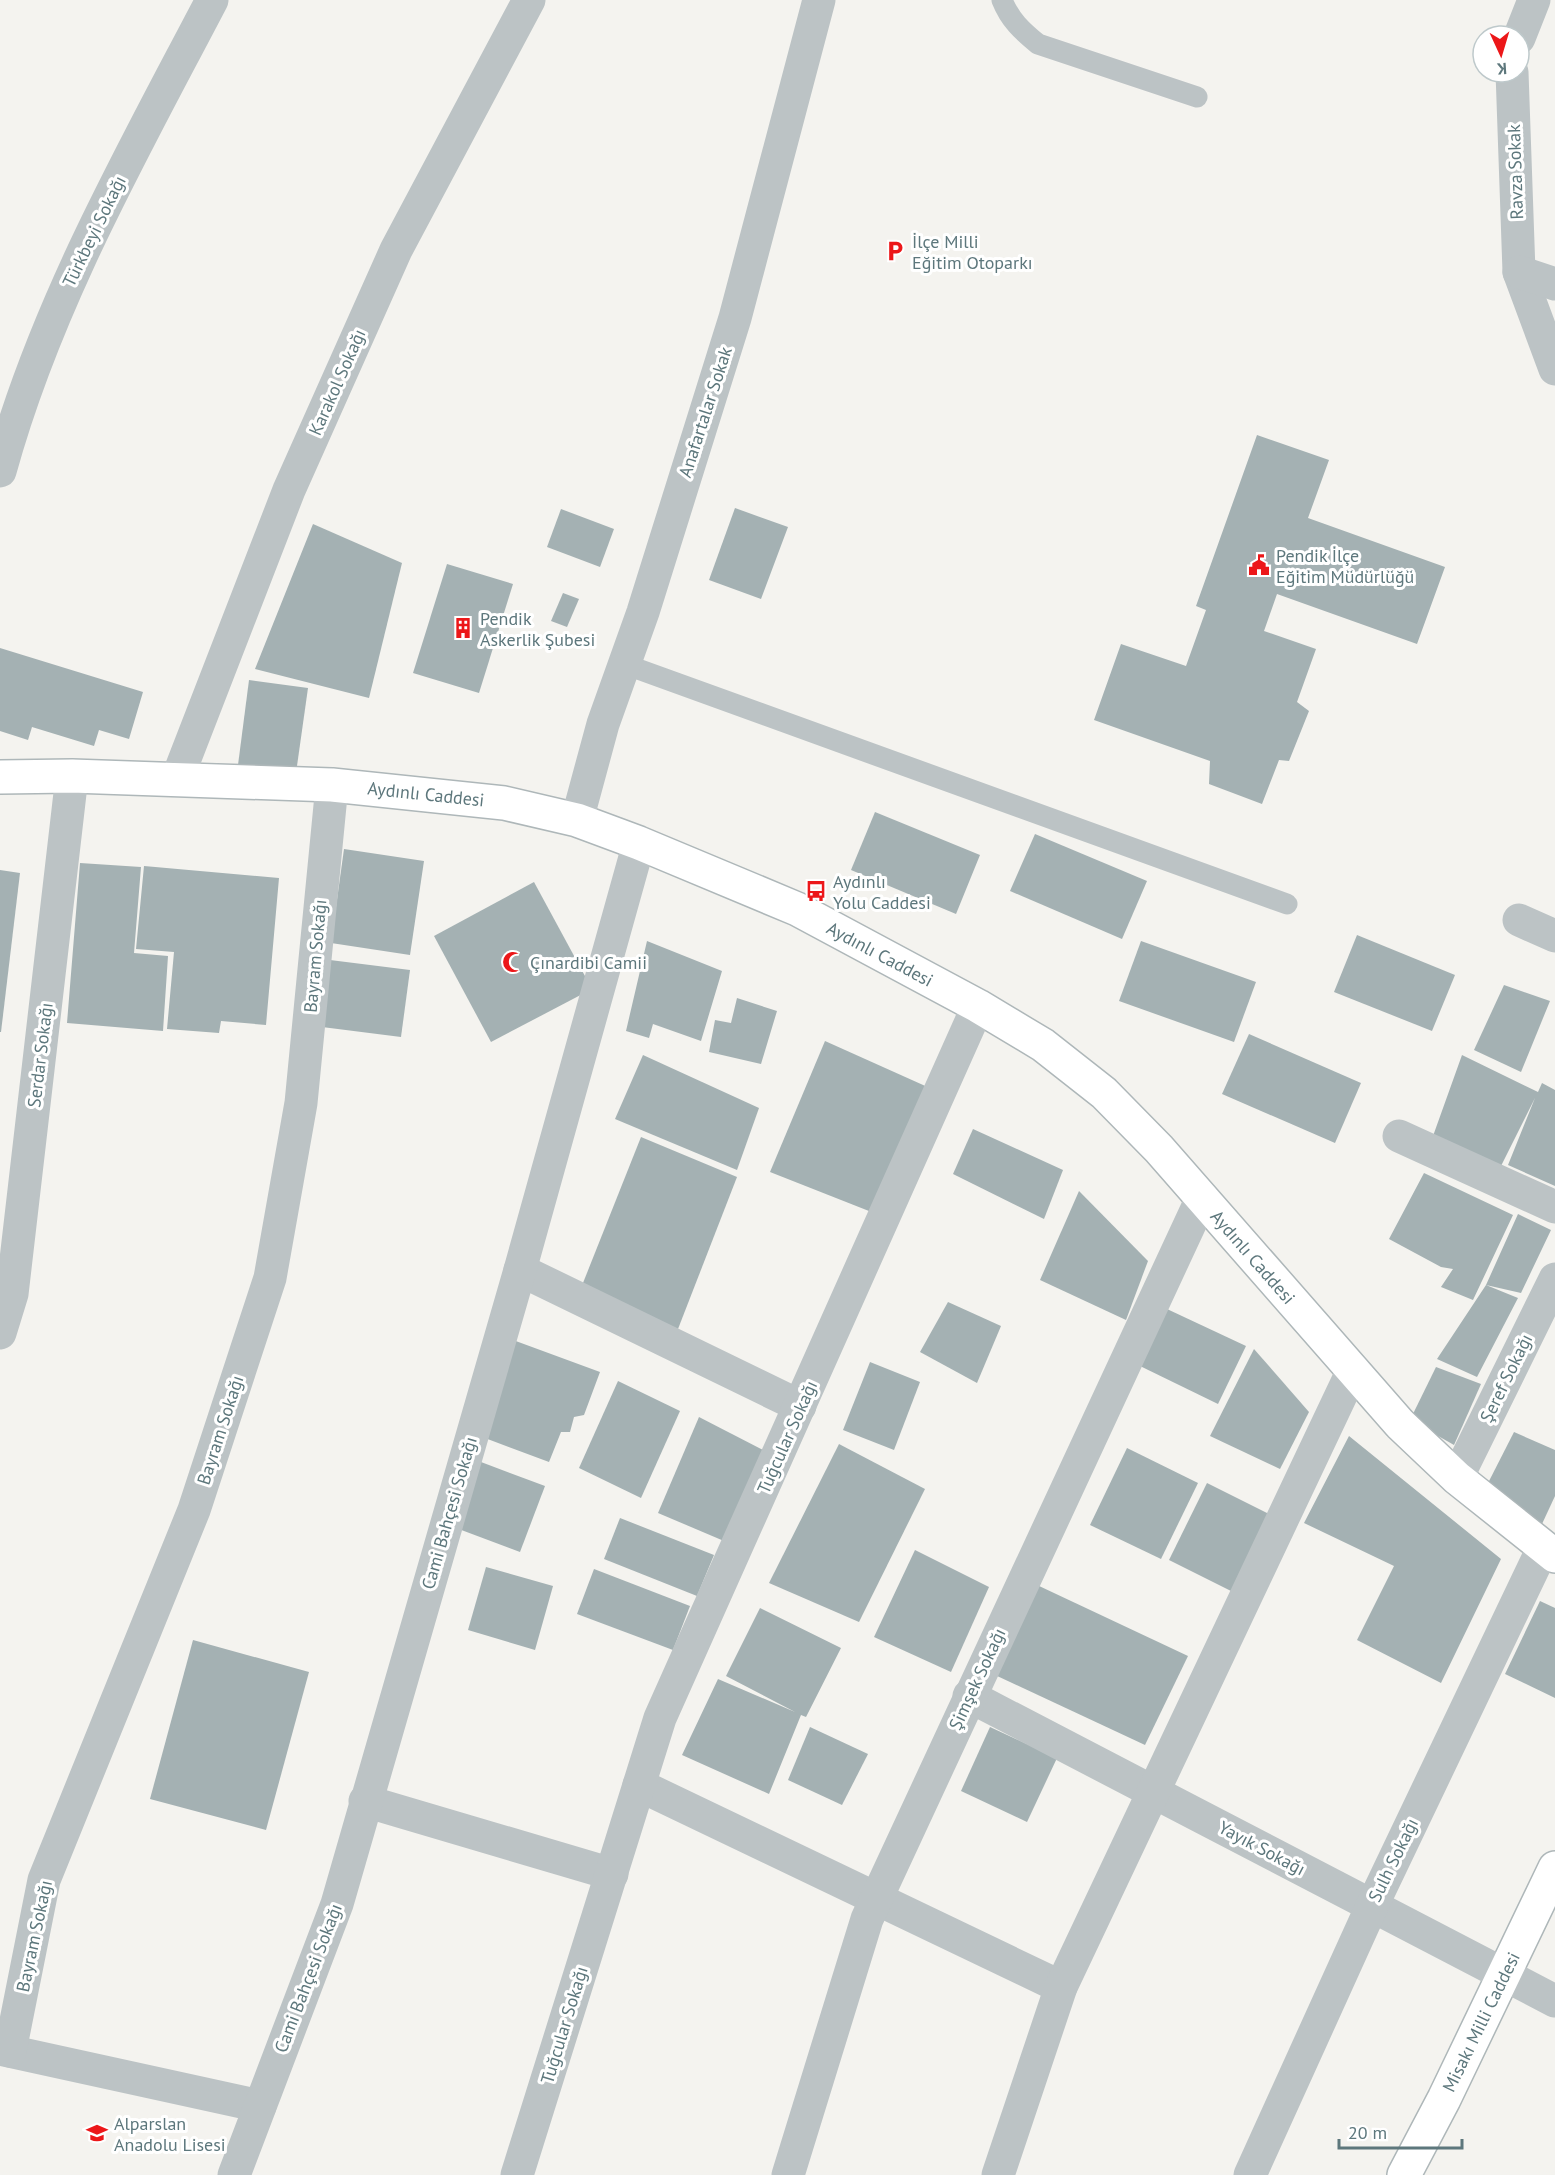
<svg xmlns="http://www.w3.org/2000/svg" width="1555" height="2175" font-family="'PT Sans',sans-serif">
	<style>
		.building { fill: #a4b1b3 }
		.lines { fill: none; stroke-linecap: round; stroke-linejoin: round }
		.secondary-casing { stroke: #aeb7b9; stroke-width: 36 }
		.lane { stroke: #bcc3c5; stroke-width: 21 }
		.street { stroke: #bcc3c5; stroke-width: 33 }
		.secondary { stroke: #fff; stroke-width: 33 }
		.labels { text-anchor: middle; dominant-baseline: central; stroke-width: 6; stroke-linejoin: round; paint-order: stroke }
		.street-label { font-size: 18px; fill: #5d777c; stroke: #fff }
		.poi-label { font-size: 18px; fill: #5d777c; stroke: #fff; text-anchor: start }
	</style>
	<rect width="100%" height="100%" fill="#f4f3ef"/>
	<g class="building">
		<path d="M1257,435L1329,460L1308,518L1445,567L1417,644L1277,594L1264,631L1316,649L1297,702L1309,711L1289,761L1279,760L1262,804L1209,784L1210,761L1094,720L1121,644L1186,666L1206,610L1196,606Z"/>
		<path d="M735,508L788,527L761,599L709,580Z"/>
		<path d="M561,509L614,529L600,567L547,547Z"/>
		<path d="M313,524L402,563L369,698L255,669Z"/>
		<path d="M447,564L513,584L479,693L413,673Z"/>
		<path d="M563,593L579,599L567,627L551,621Z"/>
		<path d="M0,648L143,692L129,739L99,730L94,746L32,727L28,740L0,731Z"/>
		<path d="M249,680L308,688L296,773L238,765Z"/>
		<path d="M875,812L980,855L956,914L851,870Z"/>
		<path d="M1035,834L1147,881L1122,939L1010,891Z"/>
		<path d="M344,849L424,861L410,955L331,943Z"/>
		<path d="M80,863L141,867L134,953L168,956L163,1031L67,1023Z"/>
		<path d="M144,866L279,878L266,1025L221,1021L219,1033L167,1029L174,952L136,949Z"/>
		<path d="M0,870L20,873L1,1032H0Z"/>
		<path d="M534,882L592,989L491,1042L434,936Z"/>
		<path d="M1357,935L1455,975L1432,1031L1334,992Z"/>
		<path d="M647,941L722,971L701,1041L653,1024L649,1038L626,1031Z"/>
		<path d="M1141,941L1256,982L1234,1042L1119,1001Z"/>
		<path d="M330,960L410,970L401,1037L322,1027Z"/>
		<path d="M1504,985L1550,1001L1521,1072L1474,1050Z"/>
		<path d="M737,998L777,1011L761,1064L709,1052L715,1020L731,1023Z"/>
		<path d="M1249,1034L1361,1083L1335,1143L1222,1094Z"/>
		<path d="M825,1041L932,1089L874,1213L770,1172Z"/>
		<path d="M643,1055L759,1108L737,1170L615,1119Z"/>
		<path d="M1462,1055L1538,1092L1542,1083L1555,1090V1186L1508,1165L1535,1098L1501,1166L1433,1136Z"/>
		<path d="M973,1129L1063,1170L1044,1219L953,1174Z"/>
		<path d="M641,1137L737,1177L678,1329L581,1288Z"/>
		<path d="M1424,1173L1513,1215L1473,1300L1441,1287L1453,1269L1441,1267L1389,1239Z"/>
		<path d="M1079,1191L1148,1261L1126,1320L1040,1280Z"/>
		<path d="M1518,1214L1551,1230L1521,1293L1486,1285L1518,1298L1477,1377L1437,1359L1486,1285Z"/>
		<path d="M948,1302L1001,1326L977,1383L920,1352Z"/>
		<path d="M1167,1309L1246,1346L1218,1404L1140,1366Z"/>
		<path d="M513,1340L600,1372L584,1415L574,1417L570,1432H561L549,1462L477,1435Z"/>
		<path d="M1254,1349L1309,1412L1280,1469L1210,1436Z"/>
		<path d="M870,1362L920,1382L894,1450L843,1430Z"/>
		<path d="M1436,1367L1481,1384L1454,1445L1410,1420Z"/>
		<path d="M618,1381L680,1411L641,1498L579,1468Z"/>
		<path d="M699,1417L763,1450L724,1541L658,1513Z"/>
		<path d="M1514,1432L1555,1450V1496L1542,1524L1486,1487Z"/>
		<path d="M1349,1436L1501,1559L1441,1683L1357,1640L1394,1566L1304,1523Z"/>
		<path d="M839,1444L925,1489L859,1622L769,1583Z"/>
		<path d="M1127,1448L1198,1483L1161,1559L1090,1525Z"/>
		<path d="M481,1462L545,1486L520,1552L456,1528Z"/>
		<path d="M1207,1483L1275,1517L1237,1594L1169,1560Z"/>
		<path d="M620,1518L714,1555L697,1596L604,1559Z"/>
		<path d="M915,1550L989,1587L951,1672L874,1637Z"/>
		<path d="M486,1567L553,1586L535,1650L468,1630Z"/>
		<path d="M594,1569L690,1606L673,1650L577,1614Z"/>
		<path d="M1037,1585L1188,1656L1145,1745L995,1675Z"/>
		<path d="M1540,1601L1555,1608V1698L1505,1674Z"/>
		<path d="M760,1608L841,1648L806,1717L801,1715L769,1794L682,1755L718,1679L795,1712L726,1676Z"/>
		<path d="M193,1640L309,1672L266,1830L150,1799Z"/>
		<path d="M810,1727L868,1754L842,1805L788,1780Z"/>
		<path d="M990,1727L1057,1758L1027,1822L961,1791Z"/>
	</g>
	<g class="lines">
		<defs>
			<g id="secondary">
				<path d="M0,777L72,776L332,785L504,803L577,820L639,843L797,909L978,1006L1043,1045L1104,1093L1159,1149L1400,1424L1457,1478L1555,1556"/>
				<path d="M1404,2175L1444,2099L1555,1868"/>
			</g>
		</defs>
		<use href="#secondary" class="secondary-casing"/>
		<g class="lane">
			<path d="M1002,0C1010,20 1022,31 1038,44L1197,97"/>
			<path d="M624,664L1287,904"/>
		</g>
		<g class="street">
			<path d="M1519,38L1534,0"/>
			<path d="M1512,72L1519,272L1555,369"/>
			<path d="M1519,272L1555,284"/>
			<path d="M0,471C46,304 132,153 212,0"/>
			<path d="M177,779L289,490L396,250L529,0"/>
			<path d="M577,820L603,724L643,612L735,318L819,0"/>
			<path d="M1519,920L1555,936"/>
			<path d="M1399,1136L1555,1207"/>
			<path d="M520,1270L800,1406"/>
			<path d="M0,1333L12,1294L72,776"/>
			<path d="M1457,1478L1555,1279"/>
			<path d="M969,1696L1555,2001"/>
			<path d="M639,1785L1061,1987"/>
			<path d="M365,1801L612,1874"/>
			<path d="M0,2049L260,2106"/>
			<path d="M10,2051L44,1880L194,1510L270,1278L301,1103L332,785"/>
			<path d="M234,2175L337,1904L520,1270L639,843"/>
			<path d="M517,2175L660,1718L978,1006"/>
			<path d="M788,2175L867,1919L1202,1198"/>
			<path d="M998,2175L1061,1987L1353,1370"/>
			<path d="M1250,2175L1372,1906L1543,1548"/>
		</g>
		<use href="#secondary" class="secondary"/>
	</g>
	<defs>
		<symbol id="parking-bare" viewBox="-9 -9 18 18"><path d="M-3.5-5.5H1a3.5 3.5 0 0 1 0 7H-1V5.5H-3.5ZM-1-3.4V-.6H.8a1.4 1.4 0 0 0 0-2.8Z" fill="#ec1719" stroke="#fff" stroke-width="2.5" paint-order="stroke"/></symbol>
		<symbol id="civic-bare" viewBox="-9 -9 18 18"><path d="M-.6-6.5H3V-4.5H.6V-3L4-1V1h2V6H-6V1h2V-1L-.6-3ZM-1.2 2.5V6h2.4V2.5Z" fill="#ec1719" stroke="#fff" stroke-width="2.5" paint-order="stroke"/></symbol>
		<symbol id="building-bare" viewBox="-9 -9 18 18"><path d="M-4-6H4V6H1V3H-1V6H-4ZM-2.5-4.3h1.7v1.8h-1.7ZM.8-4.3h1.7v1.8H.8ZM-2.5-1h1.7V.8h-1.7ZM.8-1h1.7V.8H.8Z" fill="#ec1719" stroke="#fff" stroke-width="2.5" paint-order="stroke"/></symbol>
		<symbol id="bus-bare" viewBox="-9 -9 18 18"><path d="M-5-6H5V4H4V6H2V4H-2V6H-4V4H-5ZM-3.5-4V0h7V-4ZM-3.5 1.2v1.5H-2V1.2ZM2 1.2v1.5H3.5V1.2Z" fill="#ec1719" stroke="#fff" stroke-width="2.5" paint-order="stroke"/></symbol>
		<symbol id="mosque-bare" viewBox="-9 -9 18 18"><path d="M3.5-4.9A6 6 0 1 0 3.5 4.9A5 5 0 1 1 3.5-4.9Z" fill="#ec1719" stroke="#fff" stroke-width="2.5" paint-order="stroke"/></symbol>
		<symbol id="school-bare" viewBox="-9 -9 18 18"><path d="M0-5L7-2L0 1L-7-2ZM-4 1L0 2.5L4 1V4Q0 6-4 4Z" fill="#ec1719" stroke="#fff" stroke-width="2.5" paint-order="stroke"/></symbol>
	</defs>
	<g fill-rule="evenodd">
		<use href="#parking-bare" x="880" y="236" width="30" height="30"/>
		<use href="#civic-bare" x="1244" y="550" width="30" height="30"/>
		<use href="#building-bare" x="448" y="613" width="30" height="30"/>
		<use href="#bus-bare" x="801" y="876" width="30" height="30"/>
		<use href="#mosque-bare" x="498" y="947" width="30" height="30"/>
		<use href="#school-bare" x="82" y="2118" width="30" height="30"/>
	</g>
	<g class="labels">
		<g class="street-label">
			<text transform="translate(1515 172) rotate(-92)">Ravza Sokak</text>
			<text transform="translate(94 231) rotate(-64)">Türkbeyi Sokağı</text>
			<text transform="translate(337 382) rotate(-66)">Karakol Sokağı</text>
			<text transform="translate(705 412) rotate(-72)">Anafartalar Sokak</text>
			<text transform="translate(426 794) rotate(6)">Aydınlı Caddesi</text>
			<text transform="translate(880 954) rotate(28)">Aydınlı Caddesi</text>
			<text transform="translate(315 956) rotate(-85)">Bayram Sokağı</text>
			<text transform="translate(40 1055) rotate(-83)">Serdar Sokağı</text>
			<text transform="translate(1253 1257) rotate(49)">Aydınlı Caddesi</text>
			<text transform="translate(1506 1378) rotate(-64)">Şeref Sokağı</text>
			<text transform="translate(220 1430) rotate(-72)">Bayram Sokağı</text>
			<text transform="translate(787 1437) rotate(-66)">Tuğcular Sokağı</text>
			<text transform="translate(449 1513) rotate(-74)">Cami Bahçesi Sokağı</text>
			<text transform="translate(977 1679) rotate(-65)">Şimşek Sokağı</text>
			<text transform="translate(1262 1848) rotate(28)">Yayık Sokağı</text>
			<text transform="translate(1393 1860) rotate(-64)">Sulh Sokağı</text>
			<text transform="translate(34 1936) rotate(-78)">Bayram Sokağı</text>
			<text transform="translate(308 1978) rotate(-69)">Cami Bahçesi Sokağı</text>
			<text transform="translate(1481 2022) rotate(-64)">Misakı Milli Caddesi</text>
			<text transform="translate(564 2025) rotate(-73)">Tuğcular Sokağı</text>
		</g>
		<g class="poi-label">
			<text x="912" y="241">İlçe Milli<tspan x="912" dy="21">Eğitim Otoparkı</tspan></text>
			<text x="1276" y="555">Pendik İlçe<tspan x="1276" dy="21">Eğitim Müdürlüğü</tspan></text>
			<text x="480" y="618">Pendik<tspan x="480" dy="21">Askerlik Şubesi</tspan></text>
			<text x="833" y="881">Aydınlı<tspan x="833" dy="21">Yolu Caddesi</tspan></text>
			<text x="530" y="962">Çınardibi Camii</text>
			<text x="114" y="2123">Alparslan<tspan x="114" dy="21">Anadolu Lisesi</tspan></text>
		</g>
	</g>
	<g transform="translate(1501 54) rotate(176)"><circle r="28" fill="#ffffff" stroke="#bec9cb" stroke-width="1.5"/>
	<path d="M0-4.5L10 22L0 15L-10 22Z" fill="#ec1719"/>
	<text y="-9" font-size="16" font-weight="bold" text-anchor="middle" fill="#5d777c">K</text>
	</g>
	<path d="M1339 2139v9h123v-9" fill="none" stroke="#5d777c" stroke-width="3"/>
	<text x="1348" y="2139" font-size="18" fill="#5d777c" stroke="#ffffff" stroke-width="4.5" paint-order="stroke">20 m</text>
</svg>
